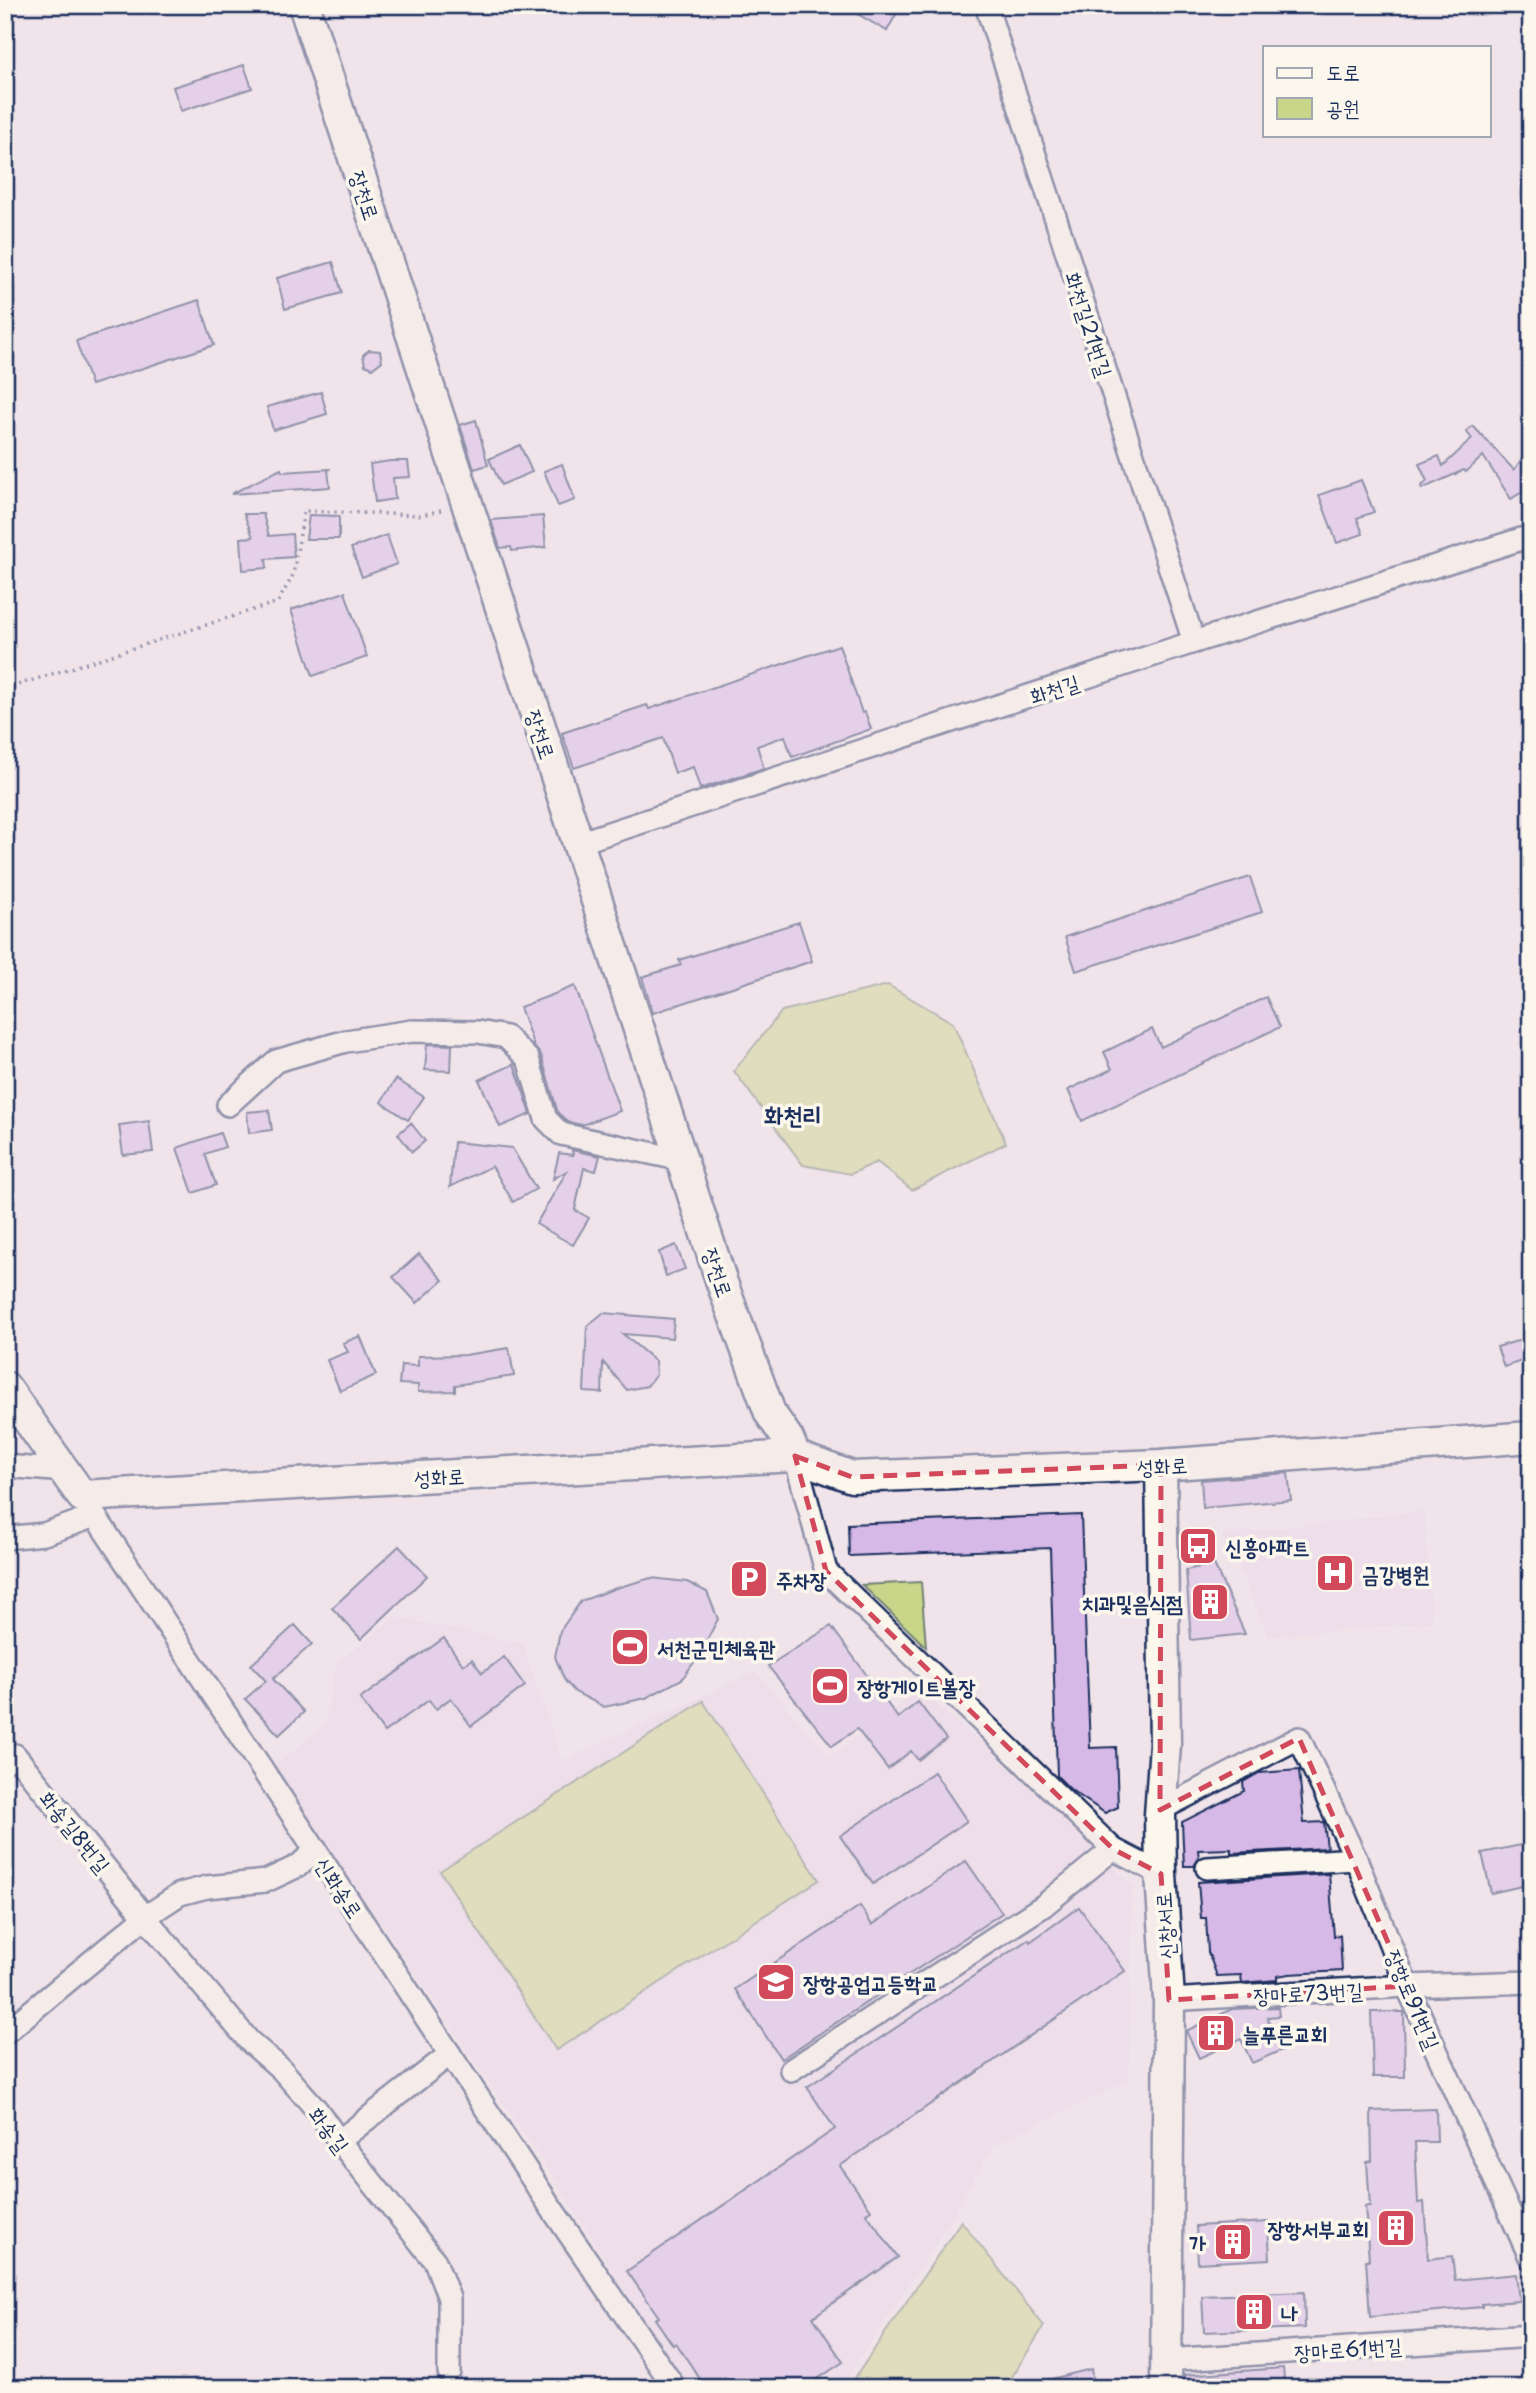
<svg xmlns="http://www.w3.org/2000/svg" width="1536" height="2393" font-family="'Playpen Sans','Poor Story',sans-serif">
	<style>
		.built { fill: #e8d7e9 }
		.green { fill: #c9d68a; stroke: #728274; stroke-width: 2 }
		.building { fill: #d6b9e7; stroke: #1b2f5e; stroke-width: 2 }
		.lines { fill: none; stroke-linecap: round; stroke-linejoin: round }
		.street-casing { stroke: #1b2f5e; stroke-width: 26 }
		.secondary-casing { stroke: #1b2f5e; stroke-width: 35 }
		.path { stroke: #1b2f5e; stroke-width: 3.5; stroke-dasharray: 2 5; stroke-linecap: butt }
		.street { stroke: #fbf7ec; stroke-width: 21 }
		.secondary { stroke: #fbf7ec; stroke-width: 30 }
		.marked { fill: none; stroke: #d1495b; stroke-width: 5; stroke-dasharray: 14 9; stroke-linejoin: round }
		.labels { text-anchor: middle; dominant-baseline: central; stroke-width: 7; stroke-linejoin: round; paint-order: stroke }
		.street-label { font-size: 21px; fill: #1b2f5e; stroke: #fbf7ec }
		.poi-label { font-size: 21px; font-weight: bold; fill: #1b2f5e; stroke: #fbf7ec; text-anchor: start }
		.quarter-label { font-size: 24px; font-weight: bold; fill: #1b2f5e; stroke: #fbf7ec }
	</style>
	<rect width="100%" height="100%" fill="#f0e4ea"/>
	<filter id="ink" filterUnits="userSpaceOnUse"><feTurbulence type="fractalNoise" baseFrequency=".0143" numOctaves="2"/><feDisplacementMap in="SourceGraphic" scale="14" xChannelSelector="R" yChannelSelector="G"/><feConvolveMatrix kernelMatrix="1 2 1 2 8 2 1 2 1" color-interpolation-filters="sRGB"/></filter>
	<g filter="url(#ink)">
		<g class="built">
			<path d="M1424,1511L1432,1622L1268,1636L1232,1550L1221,1535Z"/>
			<path d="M395,1617L522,1643L562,1761L756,1672L830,1757L919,1690L992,1752L1132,1885L1129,2080L994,2145L933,2248L840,2388H688L556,2182L275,1766L326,1723L336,1664Z"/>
		</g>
		<g class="green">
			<path d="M888,985L953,1023L1006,1143L912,1190L877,1162L851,1174L803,1165L734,1071L782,1011Z"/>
			<path d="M921,1582L926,1647L862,1585Z"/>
			<path d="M703,1701L819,1880L556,2050L440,1871Z"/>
			<path d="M961,2221L1044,2326L1005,2388H848Z"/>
		</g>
		<g class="building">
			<path d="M842,5H901L887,31Z"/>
			<path d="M244,65L252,88L181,111L173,87Z"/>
			<path d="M333,262L342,293L285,309L277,278Z"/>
			<path d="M199,300L214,345L91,385L76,341Z"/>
			<path d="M369,350L380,351L382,361L373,368L365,365L363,355Z"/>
			<path d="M321,392L327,414L273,430L267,407Z"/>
			<path d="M476,420L488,465L474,469L460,425Z"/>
			<path d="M1473,426L1514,470L1531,445V486L1511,499L1483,456L1466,472L1464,470L1422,489L1421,487L1427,481L1419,464L1439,456L1443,466L1472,439L1466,431Z"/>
			<path d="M520,445L532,472L501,485L489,459Z"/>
			<path d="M390,461H408L410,477L393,478L395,499L375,502L370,464Z"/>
			<path d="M562,464L575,500L558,506L544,471Z"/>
			<path d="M281,469L282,472L331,469L328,470L330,487L231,494Z"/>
			<path d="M1361,480L1374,512L1357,518L1363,534L1337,543L1319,495Z"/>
			<path d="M244,514H263L269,536L292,534L294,557L266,559L267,568L243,570L241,538L253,537Z"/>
			<path d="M309,515L339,516V539H306Z"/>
			<path d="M543,516L546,547L512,551L511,547L500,548L491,520Z"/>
			<path d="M387,535L397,564L362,577L351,548Z"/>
			<path d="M345,592L367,657L313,676L291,610Z"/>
			<path d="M839,645L862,713L865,712L871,729L792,757L785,736L757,746L764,768L700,789L693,767L675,773L663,738L574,768L562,733L647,705L649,709Z"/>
			<path d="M1250,877L1262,912L1076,971L1065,937Z"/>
			<path d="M799,922L812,961L653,1013L642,977L681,965L679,960Z"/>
			<path d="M575,986L620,1111L582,1125L568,1122L558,1113L541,1055L534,1047L520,1007Z"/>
			<path d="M1266,997L1280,1027L1082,1121L1068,1090L1112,1069L1104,1052L1152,1029L1161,1047Z"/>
			<path d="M427,1044L452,1045L451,1071L425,1070Z"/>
			<path d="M514,1064L531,1114L500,1127L479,1080Z"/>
			<path d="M396,1079L424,1097L408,1120L381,1102Z"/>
			<path d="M269,1110L272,1130L249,1133L247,1112Z"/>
			<path d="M149,1121L153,1152L123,1155L119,1125Z"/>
			<path d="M411,1123L425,1141L412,1152L398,1134Z"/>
			<path d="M220,1133L225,1147L205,1154L216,1185L193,1193L177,1148Z"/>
			<path d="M454,1142L512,1148L536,1189L513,1202L492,1166L450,1187Z"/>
			<path d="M572,1150L600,1156L596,1171L584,1168L575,1210L589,1218L573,1245L536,1224L567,1171L553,1179L559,1153L573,1155Z"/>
			<path d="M676,1245L685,1269L666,1276L659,1252Z"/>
			<path d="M419,1254L443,1280L417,1303L393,1277Z"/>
			<path d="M603,1313L674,1319L672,1338L623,1334L655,1361L656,1375L647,1386L627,1390L603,1362L602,1393L584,1392L587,1326Z"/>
			<path d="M360,1336L376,1375L340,1391L327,1360L348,1352L343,1343Z"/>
			<path d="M1531,1337V1358L1504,1367L1497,1347Z"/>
			<path d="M509,1348L514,1376L455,1385V1391L418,1392V1385L399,1384L401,1365L418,1366V1356L465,1355Z"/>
			<path d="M1288,1473L1291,1500L1203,1508L1201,1480Z"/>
			<path d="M1081,1515L1090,1748L1116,1747L1118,1807L1105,1813L1071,1790L1057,1776L1050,1548L849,1556L848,1524Z"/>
			<path d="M399,1546L427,1576L361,1639L332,1608Z"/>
			<path d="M1214,1564L1245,1634L1191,1640L1186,1570Z"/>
			<path d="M651,1578L687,1582L707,1592L718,1619L698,1657L682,1679L646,1698L604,1707L575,1692L565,1681L555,1657L560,1631L581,1601L616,1588Z"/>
			<path d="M295,1625L312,1644L273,1679L304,1712L279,1735L245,1699L266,1681L251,1665Z"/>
			<path d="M831,1626L898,1718L918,1702L946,1739L918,1760L911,1751L888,1769L857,1729L832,1746L768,1666Z"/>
			<path d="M444,1638L463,1665L472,1659L482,1673L504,1657L525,1686L471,1726L451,1698L436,1709L429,1700L384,1732L360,1699Z"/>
			<path d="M1299,1770L1304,1823L1324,1822L1327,1848L1231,1853V1849L1198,1850L1199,1858L1194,1866H1184L1182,1822L1244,1791L1243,1782L1259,1773Z"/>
			<path d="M934,1772L967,1821L873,1884L840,1836Z"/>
			<path d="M1531,1843V1884L1491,1893L1482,1853Z"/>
			<path d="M966,1861L1002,1913L781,2059L735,1989L860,1906L872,1925Z"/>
			<path d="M1329,1874L1334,1936L1340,1935L1342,1971L1289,1974L1277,1976V1980L1242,1983L1241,1975L1217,1976L1208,1952L1206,1918H1201L1198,1882Z"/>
			<path d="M1079,1907L1125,1971L840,2166L871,2210L866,2213L898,2257L813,2317L843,2362L804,2388H706L676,2343L673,2345L655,2319L659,2317L627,2271L835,2129L807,2087L1029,1939L1030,1942Z"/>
			<path d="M1278,2007L1279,2016L1267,2017L1282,2050L1252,2063L1241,2039L1199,2058L1186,2031L1232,2009Z"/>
			<path d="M1371,2012H1404L1405,2077H1373Z"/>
			<path d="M1436,2109L1437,2142H1415L1418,2203L1424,2202L1428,2259L1452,2256L1455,2280L1516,2274L1519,2301L1482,2304V2307L1370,2317L1366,2260H1369L1365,2206H1370L1367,2162L1372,2161L1371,2111Z"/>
			<path d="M1268,2222L1270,2259L1198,2263L1196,2226Z"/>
			<path d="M1304,2292L1305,2328L1204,2332L1202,2296Z"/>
			<path d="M1283,2368L1285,2388H1184V2375Z"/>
			<path d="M1091,2369L1094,2388H1040L1039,2382Z"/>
		</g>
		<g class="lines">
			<defs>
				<g id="street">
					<path d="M986,5L1194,642"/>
					<path d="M578,843L1194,642L1531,536"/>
					<path d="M228,1105L276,1061L346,1041L412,1031L478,1032L506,1037L528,1059L546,1119L561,1134L683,1160"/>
					<path d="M795,1456L826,1571L1113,1849L1161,1874"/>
					<path d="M5,1466L65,1471"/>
					<path d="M82,1496L552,2209L675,2388"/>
					<path d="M5,1538L44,1534L95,1516"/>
					<path d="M5,1762L15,1755L145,1917L5,2033"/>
					<path d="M1160,1810L1299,1738L1356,1859L1407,1986L1531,2259"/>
					<path d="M316,1850L298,1866L266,1881L207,1887L180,1894L145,1917L249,2041L281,2069L317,2110L339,2141L435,2261L449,2298V2372"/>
					<path d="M1207,1868L1356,1859"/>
					<path d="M1169,2000L1407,1986L1531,1982"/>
					<path d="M791,2070L1043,1906L1113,1849"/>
					<path d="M339,2141L450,2054"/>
					<path d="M1166,2360L1531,2336"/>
				</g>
				<g id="secondary">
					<path d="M304,5L722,1283L770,1413L788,1439L795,1456"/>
					<path d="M5,1387L82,1496L795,1456L852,1477L1161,1465L1531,1437"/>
					<path d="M1161,1465L1165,1744L1160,1815L1161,1874L1169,2000L1166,2388"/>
				</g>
			</defs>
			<use href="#street" class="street-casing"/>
			<use href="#secondary" class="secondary-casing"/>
			<path class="path" d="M5,689L278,602L293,575L304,511L422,515L445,509"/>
			<use href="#street" class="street"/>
			<use href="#secondary" class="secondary"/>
		</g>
	</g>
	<path d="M0 0H1536V2393H0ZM795,1456L852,1477L1161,1465L1160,1810L1299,1738L1407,1986L1169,2000L1161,1874L1113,1849L826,1571Z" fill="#f0e4ea" fill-opacity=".55" fill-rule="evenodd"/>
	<path class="marked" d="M795,1456L852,1477L1161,1465L1160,1810L1299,1738L1407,1986L1169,2000L1161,1874L1113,1849L826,1571Z"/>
	<defs>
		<symbol id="bus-square" viewBox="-11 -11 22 22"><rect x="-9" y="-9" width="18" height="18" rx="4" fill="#d1495b" stroke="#fbf7ec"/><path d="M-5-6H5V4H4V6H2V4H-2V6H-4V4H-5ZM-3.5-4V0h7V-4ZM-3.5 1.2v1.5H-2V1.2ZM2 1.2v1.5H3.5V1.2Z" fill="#fff"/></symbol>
		<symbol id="hospital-square" viewBox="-11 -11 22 22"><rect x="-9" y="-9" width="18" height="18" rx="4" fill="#d1495b" stroke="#fbf7ec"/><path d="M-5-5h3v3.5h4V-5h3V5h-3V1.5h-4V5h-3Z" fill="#fff"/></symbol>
		<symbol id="parking-square" viewBox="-11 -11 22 22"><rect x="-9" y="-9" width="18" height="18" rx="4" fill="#d1495b" stroke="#fbf7ec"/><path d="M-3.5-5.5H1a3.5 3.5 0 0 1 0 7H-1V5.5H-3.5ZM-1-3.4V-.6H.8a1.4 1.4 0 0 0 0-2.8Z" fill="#fff"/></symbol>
		<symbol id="building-square" viewBox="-11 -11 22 22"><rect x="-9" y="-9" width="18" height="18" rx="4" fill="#d1495b" stroke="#fbf7ec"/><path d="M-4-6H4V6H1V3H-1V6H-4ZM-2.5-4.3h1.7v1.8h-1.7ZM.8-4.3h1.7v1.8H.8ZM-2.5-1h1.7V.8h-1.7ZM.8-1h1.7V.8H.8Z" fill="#fff"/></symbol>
		<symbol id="stadium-square" viewBox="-11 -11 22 22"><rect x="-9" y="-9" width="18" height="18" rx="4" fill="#d1495b" stroke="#fbf7ec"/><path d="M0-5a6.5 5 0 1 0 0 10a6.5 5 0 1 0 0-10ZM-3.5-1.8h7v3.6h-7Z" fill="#fff"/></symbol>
		<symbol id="school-square" viewBox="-11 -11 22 22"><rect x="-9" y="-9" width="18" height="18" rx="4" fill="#d1495b" stroke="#fbf7ec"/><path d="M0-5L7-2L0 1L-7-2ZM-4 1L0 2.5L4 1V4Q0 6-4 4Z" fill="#fff"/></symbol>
	</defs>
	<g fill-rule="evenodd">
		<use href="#bus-square" x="1176" y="1524" width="44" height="44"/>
		<use href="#hospital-square" x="1313" y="1551" width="44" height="44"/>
		<use href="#parking-square" x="727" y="1557" width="44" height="44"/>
		<use href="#building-square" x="1188" y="1580" width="44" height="44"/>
		<use href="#stadium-square" x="608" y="1625" width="44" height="44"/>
		<use href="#stadium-square" x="808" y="1664" width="44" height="44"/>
		<use href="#school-square" x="754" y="1960" width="44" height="44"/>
		<use href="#building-square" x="1194" y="2011" width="44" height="44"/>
		<use href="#building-square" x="1374" y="2206" width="44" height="44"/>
		<use href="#building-square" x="1211" y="2220" width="44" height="44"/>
		<use href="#building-square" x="1232" y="2290" width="44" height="44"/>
	</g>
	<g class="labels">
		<g class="street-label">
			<text transform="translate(366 195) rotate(72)">장천로</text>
			<text transform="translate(1090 324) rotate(72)">화천길21번길</text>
			<text transform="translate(1054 688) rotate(-18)">화천길</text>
			<text transform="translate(542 734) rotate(72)">장천로</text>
			<text transform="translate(719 1272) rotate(71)">장천로</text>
			<text transform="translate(1162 1465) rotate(-3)">성화로</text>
			<text transform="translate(439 1476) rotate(-3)">성화로</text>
			<text transform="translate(76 1831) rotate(51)">화송길8번길</text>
			<text transform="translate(340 1887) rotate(57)">신화송로</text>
			<text transform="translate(1164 1926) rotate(-94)">신창서로</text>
			<text transform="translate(1308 1992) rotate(-3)">장마로73번길</text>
			<text transform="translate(1414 1999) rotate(67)">장항로91번길</text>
			<text transform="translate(330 2129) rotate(53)">화송길</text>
			<text transform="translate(1348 2348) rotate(-4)">장마로61번길</text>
		</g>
		<g class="poi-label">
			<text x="1225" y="1546">신흥아파트</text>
			<text x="1362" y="1573">금강병원</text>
			<text x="776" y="1579">주차장</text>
			<text x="1183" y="1602" text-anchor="end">치과및음식점</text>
			<text x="657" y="1647">서천군민체육관</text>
			<text x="857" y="1686">장항게이트볼장</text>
			<text x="803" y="1982">장항공업고등학교</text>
			<text x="1243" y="2033">늘푸른교회</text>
			<text x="1369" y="2228" text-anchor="end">장항서부교회</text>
			<text x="1206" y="2242" text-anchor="end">가</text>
			<text x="1281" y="2312">나</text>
		</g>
		<g class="quarter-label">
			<text x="793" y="1114">화천리</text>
		</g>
	</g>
	<rect width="1536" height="2393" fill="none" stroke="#fbf7ec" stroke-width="28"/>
	<rect x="14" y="14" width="1508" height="2365" fill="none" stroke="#1b2f5e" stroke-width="2.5" filter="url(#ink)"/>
	<rect x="1263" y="46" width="228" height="91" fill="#fbf7ec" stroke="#a1a7b3" stroke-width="2"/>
	<rect x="1277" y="68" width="35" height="10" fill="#fbf7ec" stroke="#a1a7b3" stroke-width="2"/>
	<text x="1326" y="80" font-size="21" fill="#1b2f5e">도로</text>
	<rect x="1277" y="98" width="35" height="21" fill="#c9d68a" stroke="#a1a7b3" stroke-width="2"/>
	<text x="1326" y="116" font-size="21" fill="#1b2f5e">공원</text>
</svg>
